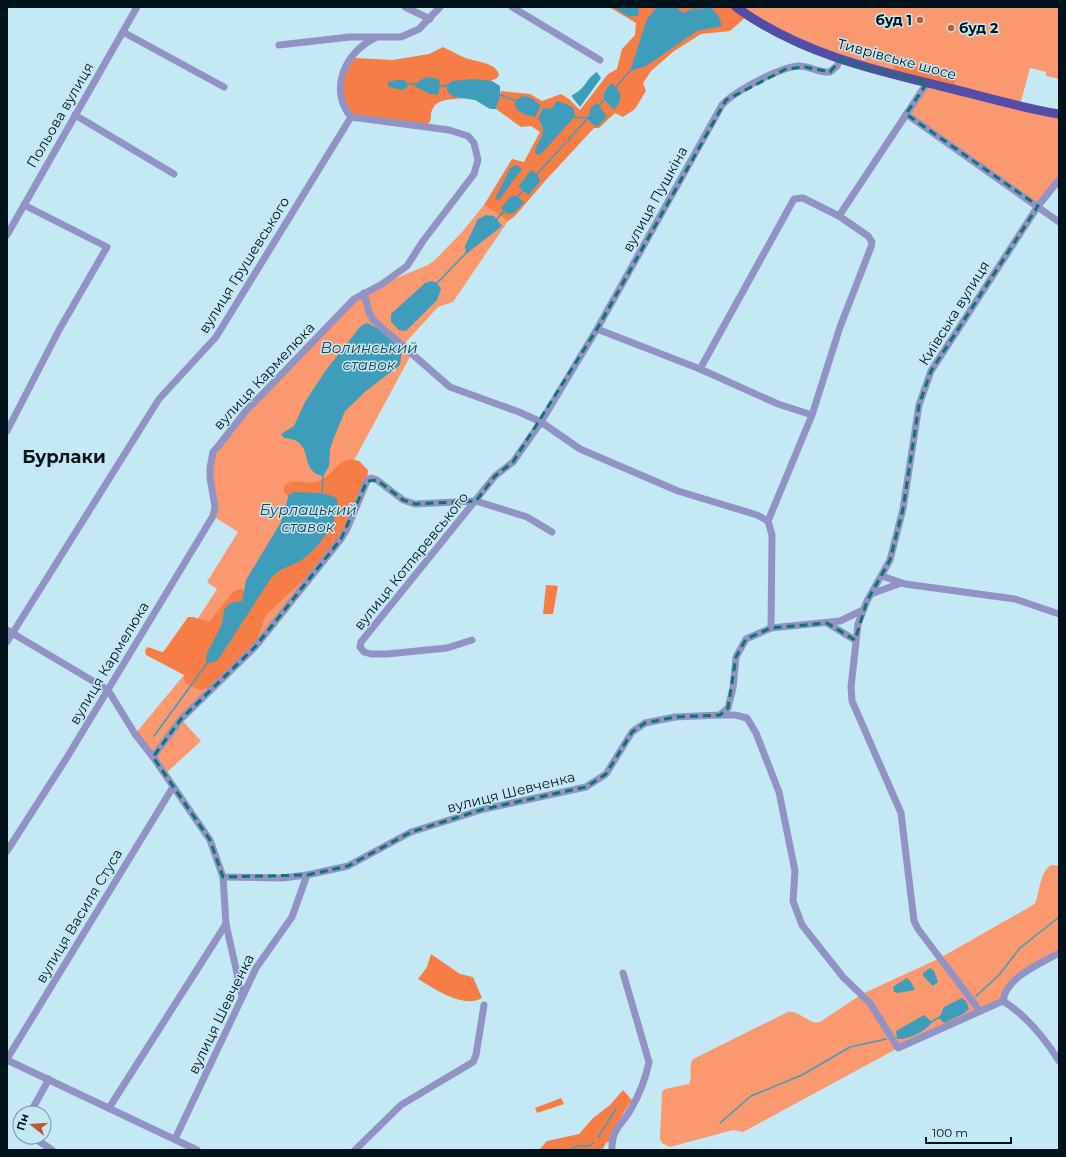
<svg xmlns="http://www.w3.org/2000/svg" width="1066" height="1157" font-family="Montserrat,sans-serif">
	<style>
		.green { fill: #fa986f }
		.forest { fill: #f77d47 }
		.water { fill: #3f9dbc }
		.lines { fill: none; stroke-linecap: round; stroke-linejoin: round }
		.stream { stroke: #3f9dbc; stroke-width: 1.5 }
		.minor { stroke: #9293c5; stroke-width: 7 }
		.major { stroke: #544da7; stroke-width: 9 }
		.marked { fill: none; stroke: #0f766e; stroke-width: 3; stroke-dasharray: 8 5; stroke-linejoin: round }
		.poi-dot { fill: #c05a2b; stroke: #c5e8f5; stroke-width: 1.5 }
		.labels { text-anchor: middle; dominant-baseline: central; stroke-width: 3; stroke-linejoin: round; paint-order: stroke }
		.poi-label { font-size: 14px; font-weight: bold; fill: #01131a; stroke: #c5e8f5; text-anchor: end }
		.street-label { font-size: 14px; fill: #01131a; stroke: #c5e8f5 }
		.water-label { font-size: 15px; font-style: italic; fill: #25424c; stroke: #c5e8f5 }
		.district-label { font-size: 18px; font-weight: bold; fill: #01131a; stroke: #c5e8f5 }
	</style>
	<rect width="100%" height="100%" fill="#c5e8f5"/>
	<g class="green">
		<path d="M736,7H1059V79L1046,76V72L1030,68L1020,105L1059,114V180L1038,206L906,114L927,83L896,62L892,74L840,60Z"/>
		<path d="M484,205L508,221L453,302L438,307L406,342L412,353L351,466L347,529L255,647L181,719L201,741L165,774L135,734L184,675L168,665L217,589L207,582L238,532L213,516L210,468L219,445L354,299L382,284L428,265L435,260L462,232Z"/>
		<path d="M1052,865L1059,866V953L1011,982L1003,1001L898,1048L743,1132L733,1130L670,1147L662,1143L660,1139L662,1092L665,1089L689,1084C693,1075 688,1067 693,1059L788,1012C800,1010 808,1025 820,1022L862,994L940,958L1033,905L1036,902C1039,892 1041,868 1052,865Z"/>
	</g>
	<g class="forest">
		<path d="M609,7H736L748,15L730,31L701,34L674,51L651,71L643,83L646,91L635,109L623,117L615,113L599,128H594L545,181L515,216L508,221L484,205L512,159L524,162L540,132L531,126L521,127L496,109L501,91L530,94L542,101L561,94L569,99L580,110L608,74L617,69L622,49L635,35L636,23Z"/>
		<path d="M443,47C450,50 456,54 463,57C473,62 496,61 499,75C495,85 465,83 454,83L457,98H466C452,100 434,97 431,114C431,117 431,121 429,123C419,130 365,119 351,117L343,104L342,76L355,58L393,60L429,54Z"/>
		<path d="M895,62L956,77L953,89L892,74Z"/>
		<path d="M350,459L359,461L368,470L367,481L347,529L314,570L265,616L255,647L216,685L200,690L185,683L184,675L146,655L145,650L148,647L162,652L164,651L188,617H193L209,622L233,592L240,589L244,590L271,578L294,559L290,497L284,493V487C291,477 307,485 317,482C331,478 336,462 350,459Z"/>
		<path d="M546,585L558,586L553,614H543Z"/>
		<path d="M431,954L460,974L473,977L482,998C463,1009 435,989 418,979L427,967Z"/>
		<path d="M623,1090L632,1100L616,1125L615,1139L606,1143L602,1150H539L547,1141L579,1134L593,1118L610,1105Z"/>
		<path d="M561,1098L564,1104L537,1113L535,1108Z"/>
	</g>
	<g class="water">
		<path d="M613,7H638L639,15L629,17Z"/>
		<path d="M657,7H676L683,13L710,7L718,15L722,26L697,31L646,66L630,71L647,19Z"/>
		<path d="M597,72L601,78L580,107L572,97V95C587,88 585,79 597,72Z"/>
		<path d="M426,77L439,79L440,86L438,95L430,94L414,86L419,81Z"/>
		<path d="M475,79L492,81L500,86V96L496,109H490L475,100L454,97L448,92L446,86L452,81Z"/>
		<path d="M397,80H405L408,86L403,90L388,87V82Z"/>
		<path d="M611,83C623,92 623,99 614,110L604,99L603,94Z"/>
		<path d="M525,96L533,99L541,106L535,117C527,115 515,113 515,103L520,97Z"/>
		<path d="M557,101L573,107L575,116L542,153L538,155L536,154L535,150C541,136 548,132 538,119L543,108L551,109Z"/>
		<path d="M597,103L607,117L597,127L590,122L588,118L591,107Z"/>
		<path d="M516,165L522,169L499,200L495,199L510,168Z"/>
		<path d="M531,170L537,174L540,181L529,195L518,187Z"/>
		<path d="M511,196H517L524,202L514,213L507,214L501,208Z"/>
		<path d="M486,215L494,216L502,226L466,254L465,246L478,219Z"/>
		<path d="M432,281L437,283L441,289L437,300L406,331L399,330L391,322V314L425,283Z"/>
		<path d="M366,323C375,325 399,343 401,352C402,356 400,361 400,365L366,391L345,411L333,440L330,449L329,466L323,476C297,471 317,440 284,438L281,434L294,426L305,402L326,370L360,327Z"/>
		<path d="M295,492C306,493 328,491 337,499C341,519 317,551 300,561C289,567 280,568 271,578L218,660L211,663H208L206,661L207,653L222,624L224,610L230,603L242,601L246,580L281,522L289,494Z"/>
		<path d="M930,968L934,971L938,982L933,986L923,976V973Z"/>
		<path d="M907,978L911,982L915,990L897,993L894,992L893,987Z"/>
		<path d="M962,998L966,1001L969,1009L963,1014L944,1023L939,1018L944,1007Z"/>
		<path d="M924,1015L932,1022C926,1031 908,1040 897,1039L896,1031Z"/>
	</g>
	<g class="lines">
		<g class="stream">
			<path d="M682,14L700,7"/>
			<path d="M407,84H415"/>
			<path d="M439,86H447"/>
			<path d="M615,88L631,70"/>
			<path d="M500,95L517,101"/>
			<path d="M599,106L605,98"/>
			<path d="M573,117L587,118"/>
			<path d="M537,174L588,118"/>
			<path d="M517,197L523,191"/>
			<path d="M496,220L504,211"/>
			<path d="M437,283L466,253"/>
			<path d="M322,495L323,475"/>
			<path d="M154,736L208,662"/>
			<path d="M976,996L999,975L1020,948L1059,917"/>
			<path d="M931,1022L940,1017"/>
			<path d="M720,1123L751,1096L802,1075L850,1047L886,1039"/>
			<path d="M598,1137L616,1109"/>
			<path d="M569,1150L577,1146H589L593,1143"/>
		</g>
		<g class="minor">
			<path d="M405,7L430,19"/>
			<path d="M512,7L600,60"/>
			<path d="M123,32L224,87"/>
			<path d="M279,45L350,37H401L419,29L440,7"/>
			<path d="M906,114L1059,222"/>
			<path d="M75,115L174,174"/>
			<path d="M839,216L927,83"/>
			<path d="M7,235L137,7"/>
			<path d="M364,293L369,312L373,320L450,387L519,412L541,422L580,449L678,491L757,515L768,521"/>
			<path d="M597,329L700,369L778,404L812,415"/>
			<path d="M700,369L794,199L803,198L839,216L868,236L872,242L871,247L840,327L812,415L768,521L772,535L771,628"/>
			<path d="M7,431L59,330L107,247L24,205"/>
			<path d="M882,576L905,584L1015,599L1059,614"/>
			<path d="M871,594L901,583"/>
			<path d="M827,623L855,640"/>
			<path d="M7,630L108,690L135,734L153,757L210,840L223,877L226,924L242,996"/>
			<path d="M472,640L447,648L387,654H371L364,652L360,647L361,642L495,476L513,462L541,422L597,329L722,105C735,91 780,67 799,66C810,66 819,73 830,72L837,66L840,60"/>
			<path d="M7,642L159,399L216,337L351,117C328,90 345,52 375,38"/>
			<path d="M720,715H735L747,718L756,733L779,792L795,871L793,901L802,925L843,977L870,1003L898,1048L1003,1001C1006,977 1040,964 1059,953"/>
			<path d="M153,757L181,719L255,647L341,539L347,529L367,481L371,478L377,480L403,500L415,504L476,501L527,517L552,532"/>
			<path d="M7,851L66,759L213,516L215,507L210,478V468L213,452L219,445L245,412L354,299L382,284L407,266L423,241L474,174L478,160L474,143L468,136L449,130L351,117"/>
			<path d="M223,877L282,878L307,875"/>
			<path d="M1003,1001C1027,1016 1044,1037 1059,1061"/>
			<path d="M980,1011L918,929L914,921L901,813L852,701L851,687L858,624L867,601L890,560L903,509L919,405L931,371L1038,206L1059,180"/>
			<path d="M7,1059L173,787"/>
			<path d="M7,1060L197,1150"/>
			<path d="M109,1108L226,924"/>
			<path d="M30,1113L49,1079"/>
			<path d="M33,1137L52,1150"/>
			<path d="M175,1139L256,968L292,917L307,875L348,866L411,832L484,809L586,787L606,774L632,732L645,723L675,717L720,715L728,708L733,688L736,657L746,639L771,628L840,621L863,610"/>
			<path d="M355,1150L401,1105L473,1062L476,1055L484,1005"/>
			<path d="M612,1150C611,1129 622,1125 631,1109C639,1095 646,1077 649,1062L623,973"/>
		</g>
		<path class="major" d="M736,7C800,54 877,71 953,89C988,98 1023,108 1059,114"/>
	</g>
	<path class="marked" d="M840,60L927,83L906,114L1038,206L931,371L919,405L903,509L890,560L867,601L855,640L827,623L771,628L746,639L736,657L728,708L720,715L675,717L645,723L632,732L606,774L586,787L484,809L411,832L348,866L307,875L223,877L210,840L153,757L181,719L255,647L341,539L367,481L377,480L403,500L415,504L476,501L495,476L513,462L597,329L726,100L786,69L805,67L830,72Z"/>
	<g class="poi-dot">
		<circle cx="920" cy="20" r="4"/>
		<circle cx="951" cy="28" r="4"/>
	</g>
	<g class="labels">
		<g class="poi-label">
			<text x="912" y="20">буд 1</text>
			<text x="959" y="28" text-anchor="start">буд 2</text>
		</g>
		<g class="street-label">
			<text transform="translate(897 59) rotate(15)">Тиврівське шосе</text>
			<text transform="translate(60 115) rotate(-60)">Польова вулиця</text>
			<text transform="translate(655 199) rotate(-61)">вулиця Пушкіна</text>
			<text transform="translate(244 265) rotate(-58)">вулиця Грушевського</text>
			<text transform="translate(954 313) rotate(-58)">Київська вулиця</text>
			<text transform="translate(264 376) rotate(-47)">вулиця Кармелюка</text>
			<text transform="translate(411 561) rotate(-51)">вулиця Котляревського</text>
			<text transform="translate(109 663) rotate(-59)">вулиця Кармелюка</text>
			<text transform="translate(511 792) rotate(-14)">вулиця Шевченка</text>
			<text transform="translate(79 916) rotate(-59)">вулиця Василя Стуса</text>
			<text transform="translate(221 1014) rotate(-64)">вулиця Шевченка</text>
		</g>
		<g class="water-label">
			<text x="369" y="347">Волинський<tspan x="369" dy="17">ставок</tspan></text>
			<text x="308" y="509">Бурлацький<tspan x="308" dy="17">ставок</tspan></text>
		</g>
		<g class="district-label">
			<text x="64" y="457">Бурлаки</text>
		</g>
	</g>
	<rect width="1066" height="1157" fill="none" stroke="#01131a" stroke-width="16"/>
	<g transform="translate(32 1125) rotate(287)"><circle r="19" fill="#c5e8f5" stroke="#77939d"/>
	<path d="M0-3L7 15L0 10L-7 15Z" fill="#c05a2b"/>
	<text y="-6" font-size="11" font-weight="bold" text-anchor="middle" fill="#01131a">Пн</text>
	</g>
	<path d="M926 1137v6h85v-6" fill="none" stroke="#01131a" stroke-width="2"/>
	<text x="932" y="1137" font-size="12" fill="#01131a" stroke="#c5e8f5" stroke-width="3" paint-order="stroke">100 m</text>
</svg>
